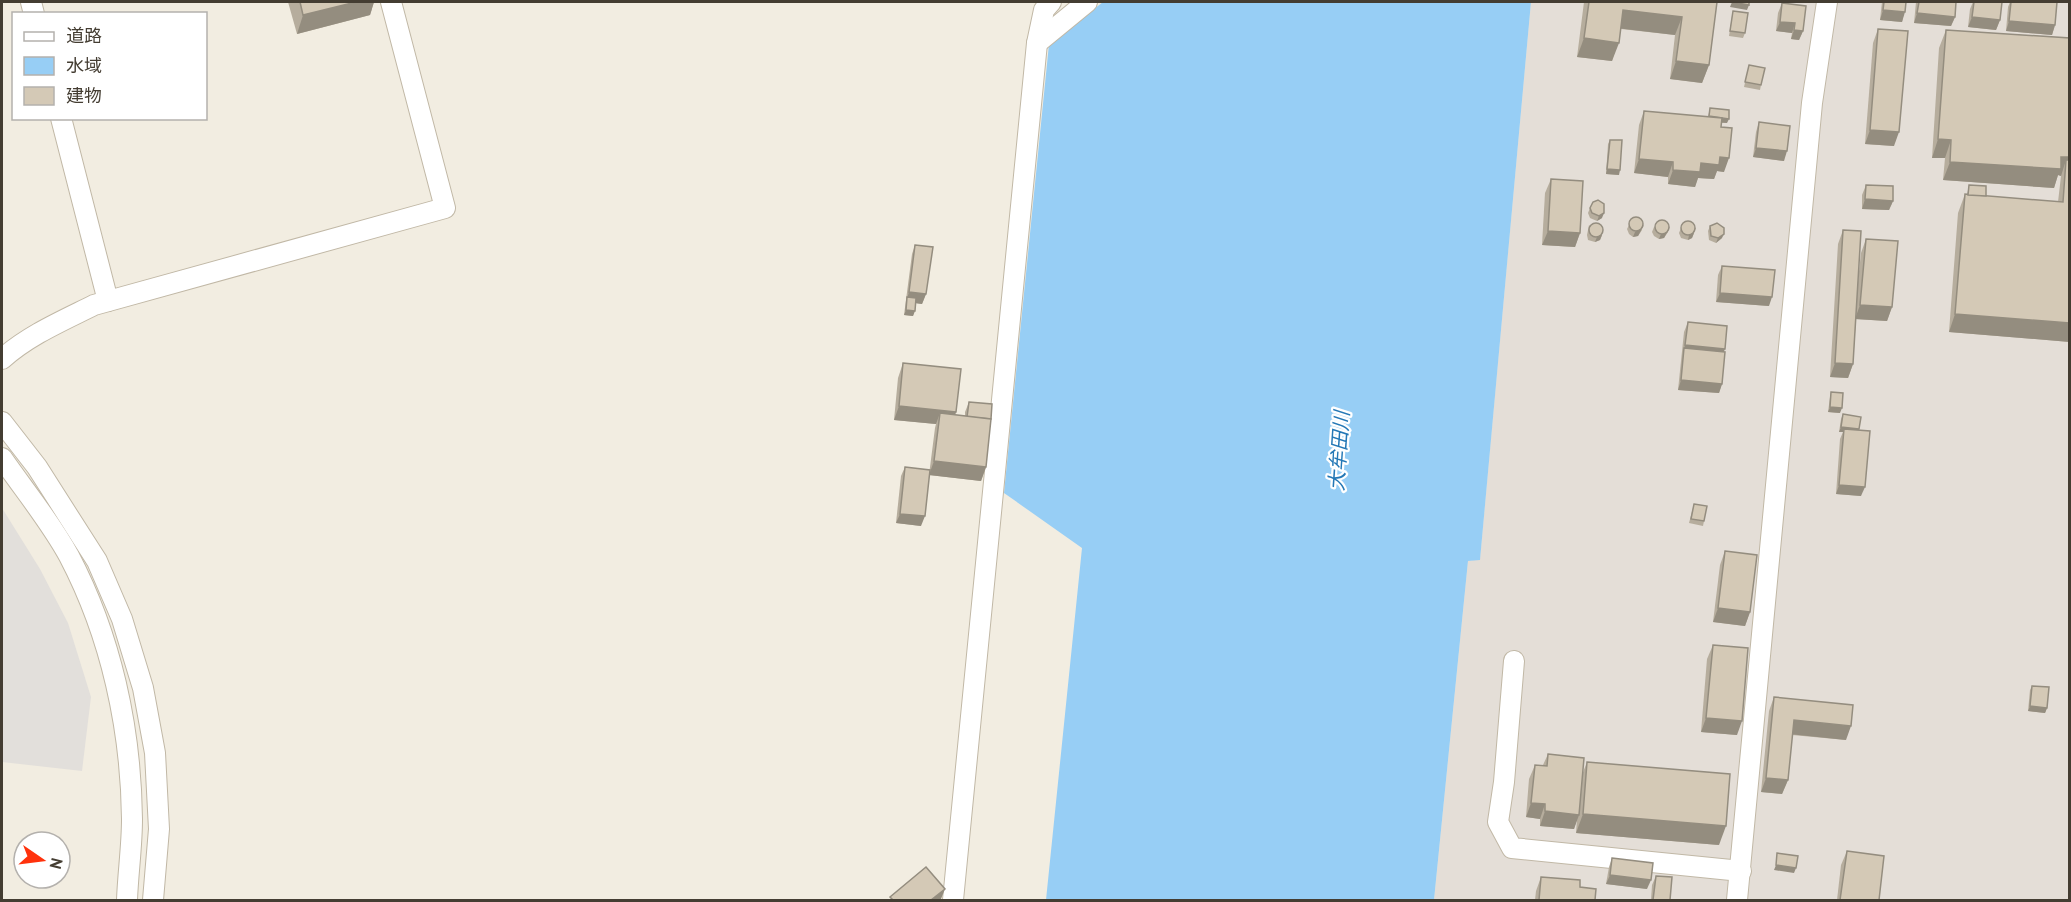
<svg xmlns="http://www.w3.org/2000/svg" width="2071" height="902" font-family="'PT Sans','Noto Sans JP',sans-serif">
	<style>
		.industrial { fill: #e4ded7 }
		.parking { fill: #e2dfdb }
		.water { fill: #97cef5 }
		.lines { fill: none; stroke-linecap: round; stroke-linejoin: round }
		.minor-casing { stroke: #c1b8a6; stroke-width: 22 }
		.minor { stroke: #fff; stroke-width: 20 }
		.wall { fill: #b6ad9d }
		.shaded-wall { fill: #948d7f }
		.building { fill: #d4c9b6; stroke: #948d7f; stroke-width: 1.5 }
		.labels { text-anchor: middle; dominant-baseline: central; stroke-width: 4.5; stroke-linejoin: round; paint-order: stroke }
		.water-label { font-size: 20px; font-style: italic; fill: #2478b6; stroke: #fff }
	</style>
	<rect width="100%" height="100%" fill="#f2ede1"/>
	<path class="industrial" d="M1531,2H2069V900H1434L1468,561L1480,559Z"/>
	<path class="parking" d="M2,508L40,569L68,623L91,697L82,771L2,762Z"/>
	<path class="water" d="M1103,2H1531L1480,560L1468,561L1434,900H1046L1082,548L1004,493L1049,44Z"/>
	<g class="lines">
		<defs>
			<g id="minor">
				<path d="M31,2L34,14"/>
				<path d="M1037,43L1087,2"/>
				<path d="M61,118L108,301"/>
				<path d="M2,359C29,335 62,321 94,305L445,208L391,2"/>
				<path d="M2,422L37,467L97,561L122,619L143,688L155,753L159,829L153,900"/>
				<path d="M2,458C24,490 50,521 69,556C111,636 131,728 132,819C132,846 128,873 127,900"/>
				<path d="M1514,661L1504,782L1498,822L1512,848L1741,871"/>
				<path d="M953,900L1037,43L1044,10L1051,2"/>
				<path d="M1737,900L1812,103L1827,2"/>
			</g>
		</defs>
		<use href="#minor" class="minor-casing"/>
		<use href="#minor" class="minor"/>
	</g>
	<g class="wall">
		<path d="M288,2H374L370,15L297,34Z"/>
		<path d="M1584,2H1717L1709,65L1702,83L1670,79L1675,35L1621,29L1612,61L1577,57Z"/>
		<path d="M1882,2H1906L1902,22L1880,20Z"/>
		<path d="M1916,2H1956L1955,17L1951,26L1914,23Z"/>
		<path d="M1973,2H1995L2000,20L1996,30L1968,27L1970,9Z"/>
		<path d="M2010,2H2057L2055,25L2052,35L2006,31L2008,7Z"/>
		<path d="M1782,3L1803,31L1799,40L1791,39L1792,33L1776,31L1778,13Z"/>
		<path d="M1733,11L1745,33L1743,38L1729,36L1732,16Z"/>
		<path d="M1878,29L1894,146L1865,144L1873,43Z"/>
		<path d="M1946,30L2070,38V342L1949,332L1958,213L1965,194L1967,195L1969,185L1986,196L2058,202L2061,176L2058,175L2054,188L1943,180L1945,158H1932L1939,48Z"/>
		<path d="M1749,65L1761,85L1760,90L1744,87Z"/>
		<path d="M1710,108L1727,123H1721V127L1724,172L1717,171L1714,179L1698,178L1695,187L1668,184V177L1634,173L1639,125L1644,111L1708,117Z"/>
		<path d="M1759,122L1784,161L1753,157L1756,132Z"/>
		<path d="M1610,140L1619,175L1606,174L1608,144Z"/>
		<path d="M1551,179L1580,233L1575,247L1542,245L1545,193Z"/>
		<path d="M1866,185L1893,201L1889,210L1862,209V195Z"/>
		<path d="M1590,208L1602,218L1597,221L1590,218L1588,213Z"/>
		<path d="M1589,225L1602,235L1600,240L1595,242L1588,240L1587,235Z"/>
		<path d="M1629,225L1642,230L1638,236L1633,237L1629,234L1627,229Z"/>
		<path d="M1710,226L1722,238L1716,243L1709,240L1708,231Z"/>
		<path d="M1654,227L1668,232L1664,238L1659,239L1654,236L1652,232Z"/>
		<path d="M1681,228H1696L1692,238L1688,240L1681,238L1679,233Z"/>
		<path d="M1843,230L1858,281L1861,253L1866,239L1892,307L1887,321L1856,319L1853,364L1848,378L1830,377L1838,244Z"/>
		<path d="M915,245L926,294L922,304L916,303L913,316L904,315L912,254Z"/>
		<path d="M1722,266L1769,306L1716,302L1718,275Z"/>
		<path d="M1688,322L1724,352L1722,384L1719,393L1678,390L1684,332Z"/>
		<path d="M903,363L956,412L955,415L965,416V412L969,402L986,467L981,481L929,475L935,428L936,424L894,420L898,378Z"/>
		<path d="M1831,392L1840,413L1828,412L1830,397Z"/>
		<path d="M1843,414L1859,430L1861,496L1836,494L1840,439L1843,432H1839L1841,419Z"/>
		<path d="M905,467L921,526L896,523L901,476Z"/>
		<path d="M1694,504L1704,521L1703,526L1689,523Z"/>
		<path d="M1725,551L1750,612L1745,626L1713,622L1720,565Z"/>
		<path d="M1713,645L1737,735L1701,732L1707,659Z"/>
		<path d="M2032,686L2047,708L2045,713L2028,711L2030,690Z"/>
		<path d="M1774,697L1846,740L1792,735L1788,780L1782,794L1761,792L1769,711Z"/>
		<path d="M1548,754L1582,775L1587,762L1719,845L1576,833L1577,819L1574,829L1540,826V819L1526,817L1529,779L1535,765H1543Z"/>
		<path d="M1847,851L1879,900H1837L1841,865Z"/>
		<path d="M1612,858L1647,889L1606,884L1609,867Z"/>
		<path d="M1656,876L1670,900H1651L1652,885Z"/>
		<path d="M1541,877L1580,887L1595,900H1535L1536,891Z"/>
	</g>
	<g class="shaded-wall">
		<path d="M356,2H374L370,15L297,34L303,15Z"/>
		<path d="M1732,2L1749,5L1747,10L1730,7Z"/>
		<path d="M1623,10L1682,17L1675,35L1616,28Z"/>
		<path d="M1883,10L1905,12L1902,22L1880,20Z"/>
		<path d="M1917,13L1955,17L1951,26L1914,23Z"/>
		<path d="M1972,17L2000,20L1996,30L1968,27Z"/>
		<path d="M2009,21L2055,25L2052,35L2006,31Z"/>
		<path d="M1780,22L1795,23L1792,33L1776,31Z"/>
		<path d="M1794,30L1803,31L1799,40L1791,39Z"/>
		<path d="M1584,38L1619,43L1612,61L1577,57Z"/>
		<path d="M1676,61L1709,65L1702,83L1670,79Z"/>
		<path d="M1709,116L1729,119L1727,123L1708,121Z"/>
		<path d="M1870,130L1899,132L1894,146L1865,144Z"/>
		<path d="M1938,139L1951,140L1945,158H1932Z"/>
		<path d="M1756,148L1787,151L1784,161L1753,157Z"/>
		<path d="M1720,157L1729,158L1724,172L1717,171L1714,179L1698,178L1695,187L1668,184L1673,170L1701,163Z"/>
		<path d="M2061,157H2070V176L2066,160L2061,176L2058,175L2054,188L1943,180L1950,162Z"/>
		<path d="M1639,159L1673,162L1668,177L1634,173Z"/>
		<path d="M1607,169L1620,170L1619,175L1606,174Z"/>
		<path d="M1865,199L1893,201L1889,210L1862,209Z"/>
		<path d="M1604,213L1602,218L1597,221L1599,216Z"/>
		<path d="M1644,225L1638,236L1633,237L1635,232Z"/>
		<path d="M1670,227L1664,238L1659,239L1661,234Z"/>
		<path d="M1548,231L1580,233L1575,247L1542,245Z"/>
		<path d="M1694,233L1692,238L1688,240L1689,235Z"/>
		<path d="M1724,234L1722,238L1716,243L1718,238Z"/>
		<path d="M1602,235L1600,240L1595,242L1597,237Z"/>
		<path d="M909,292L926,294L922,304L906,302Z"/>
		<path d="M1720,293L1772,297L1769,306L1716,302Z"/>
		<path d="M1860,305L1892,307L1887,321L1855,319Z"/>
		<path d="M906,310L915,311L913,316L904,315Z"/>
		<path d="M1955,314L2070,323V342L1949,332Z"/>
		<path d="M1685,345L1725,349L1721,358L1684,349Z"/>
		<path d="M1835,363L1853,364L1848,378L1830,377Z"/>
		<path d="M1681,380L1722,384L1719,393L1678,390Z"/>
		<path d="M899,406L956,412L951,426L940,413L936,424L894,420Z"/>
		<path d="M1830,407L1842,408L1840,413L1828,412Z"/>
		<path d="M1841,427L1859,429L1857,434L1844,429L1843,432H1839Z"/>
		<path d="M934,461L986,467L981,481L929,475Z"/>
		<path d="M1839,485L1865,487L1861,496L1836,494Z"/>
		<path d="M900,514L925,516L921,526L896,523Z"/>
		<path d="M1718,608L1750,612L1745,626L1713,622Z"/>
		<path d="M2030,706L2047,708L2045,713L2028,711Z"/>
		<path d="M1706,718L1742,721L1737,735L1701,732Z"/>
		<path d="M1794,720L1851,726L1846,740L1789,734Z"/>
		<path d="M1766,778L1788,780L1782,794L1761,792Z"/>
		<path d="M1531,803L1545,804L1540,819L1526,817Z"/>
		<path d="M1545,811L1579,815L1574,829L1540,826Z"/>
		<path d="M1583,814L1726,826L1719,845L1576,833Z"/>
		<path d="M1776,865L1796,868L1794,873L1774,870Z"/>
		<path d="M1610,875L1651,880L1647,889L1606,884Z"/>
		<path d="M945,889L941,899L939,900H931Z"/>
	</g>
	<g class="building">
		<path d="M300,2H356L303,15Z"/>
		<path d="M1589,2H1717L1709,65L1676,61L1682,17L1623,10L1619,43L1584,38Z"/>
		<path d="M1732,2H1749V5Z"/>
		<path d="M1884,2H1906L1905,12L1883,10Z"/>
		<path d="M1919,2H1956L1955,17L1917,13Z"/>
		<path d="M1974,2H2002L2000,20L1972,17Z"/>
		<path d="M2011,2H2057L2055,25L2009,21Z"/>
		<path d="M1782,3L1806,6L1803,31L1794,30L1795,23L1780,22Z"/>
		<path d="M1733,11L1748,13L1745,33L1730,31Z"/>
		<path d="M1878,29L1908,31L1899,132L1870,130Z"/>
		<path d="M1946,30L2070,38V157H2061V169L1950,162L1951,140L1938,139Z"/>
		<path d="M1749,65L1765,68L1761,85L1745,82Z"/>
		<path d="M1710,108L1729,110V119L1709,116Z"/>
		<path d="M1644,111L1722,118L1721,127L1732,128L1729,158L1720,157L1719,165L1701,163L1700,172L1673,170V162L1639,159Z"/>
		<path d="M1759,122L1790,126L1787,151L1756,148Z"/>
		<path d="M1610,140H1622L1620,170L1607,169Z"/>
		<path d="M2066,160H2070V323L1955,314L1965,194L2063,202Z"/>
		<path d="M1551,179L1583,181L1580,233L1548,231Z"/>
		<path d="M1866,185L1893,186V201L1865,199Z"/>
		<path d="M1969,185L1986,186V196L1968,195Z"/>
		<path d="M1598,200L1604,204V213L1599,216L1592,213L1590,208L1593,202Z"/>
		<circle cx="1636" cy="224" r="7"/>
		<circle cx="1662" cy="227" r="7"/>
		<circle cx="1688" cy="228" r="7"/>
		<circle cx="1596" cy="230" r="7"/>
		<path d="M1717,223L1724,228V234L1718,238L1711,236L1710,226Z"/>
		<path d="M1843,230L1861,231L1853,364L1835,363Z"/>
		<path d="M1866,239L1898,241L1892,307L1860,305Z"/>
		<path d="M915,245L933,247L926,294L909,292Z"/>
		<path d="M1722,266L1775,270L1772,297L1720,293Z"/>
		<path d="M907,297L916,298L915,311L906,310Z"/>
		<path d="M1688,322L1727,326L1725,349L1685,345Z"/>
		<path d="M1684,348L1725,352L1722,384L1681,380Z"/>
		<path d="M903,363L961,369L956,412L899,406Z"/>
		<path d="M1831,392L1843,393L1842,408L1830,407Z"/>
		<path d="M969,402L992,404L991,419L967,417Z"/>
		<path d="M940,413L991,419L986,467L934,461Z"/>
		<path d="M1843,414L1861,417L1859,429L1841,427Z"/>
		<path d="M1844,429L1870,431L1865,487L1839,485Z"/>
		<path d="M905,467L930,470L925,516L900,514Z"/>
		<path d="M1694,504L1707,506L1704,521L1691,519Z"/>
		<path d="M1725,551L1757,555L1750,612L1718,608Z"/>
		<path d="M1713,645L1748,648L1742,721L1706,718Z"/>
		<path d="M2032,686L2049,687L2047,708L2030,706Z"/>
		<path d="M1774,697L1853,705L1851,726L1794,720L1788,780L1766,778Z"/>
		<path d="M1548,754L1584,758L1579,815L1545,811V804L1531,803L1535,765L1547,766Z"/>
		<path d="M1587,762L1730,774L1726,826L1583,814Z"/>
		<path d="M1847,851L1884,856L1879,900H1840Z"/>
		<path d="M1777,853L1798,856L1796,868L1776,865Z"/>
		<path d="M1612,858L1653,863L1651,880L1610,875Z"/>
		<path d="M926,867L945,889L931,900H893L890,897Z"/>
		<path d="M1656,876L1672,877L1670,900H1653Z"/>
		<path d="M1541,877L1580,880V887L1596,889L1595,900H1539Z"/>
	</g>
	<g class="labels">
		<g class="water-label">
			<text transform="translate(1339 451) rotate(-86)">大牟田川</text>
		</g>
	</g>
	<rect width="2071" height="902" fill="none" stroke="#443d32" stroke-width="6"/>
	<rect x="12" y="12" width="195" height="108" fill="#ffffff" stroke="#b4b1ad" stroke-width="1.5"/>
	<rect x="24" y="32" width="30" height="9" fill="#ffffff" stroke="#b4b1ad" stroke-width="1.5"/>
	<text x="66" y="42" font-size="18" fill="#443d32">道路</text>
	<rect x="24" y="57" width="30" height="18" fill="#97cef5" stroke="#b4b1ad" stroke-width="1.5"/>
	<text x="66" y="72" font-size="18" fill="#443d32">水域</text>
	<rect x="24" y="87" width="30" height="18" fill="#d4c9b6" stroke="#b4b1ad" stroke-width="1.5"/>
	<text x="66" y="102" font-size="18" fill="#443d32">建物</text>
	<g transform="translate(42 860) rotate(104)"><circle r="28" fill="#ffffff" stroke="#b4b1ad" stroke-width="1.5"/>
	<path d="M0-4.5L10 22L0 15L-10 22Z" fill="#ff320c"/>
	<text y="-9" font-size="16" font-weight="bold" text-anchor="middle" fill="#443d32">N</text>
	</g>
</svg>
